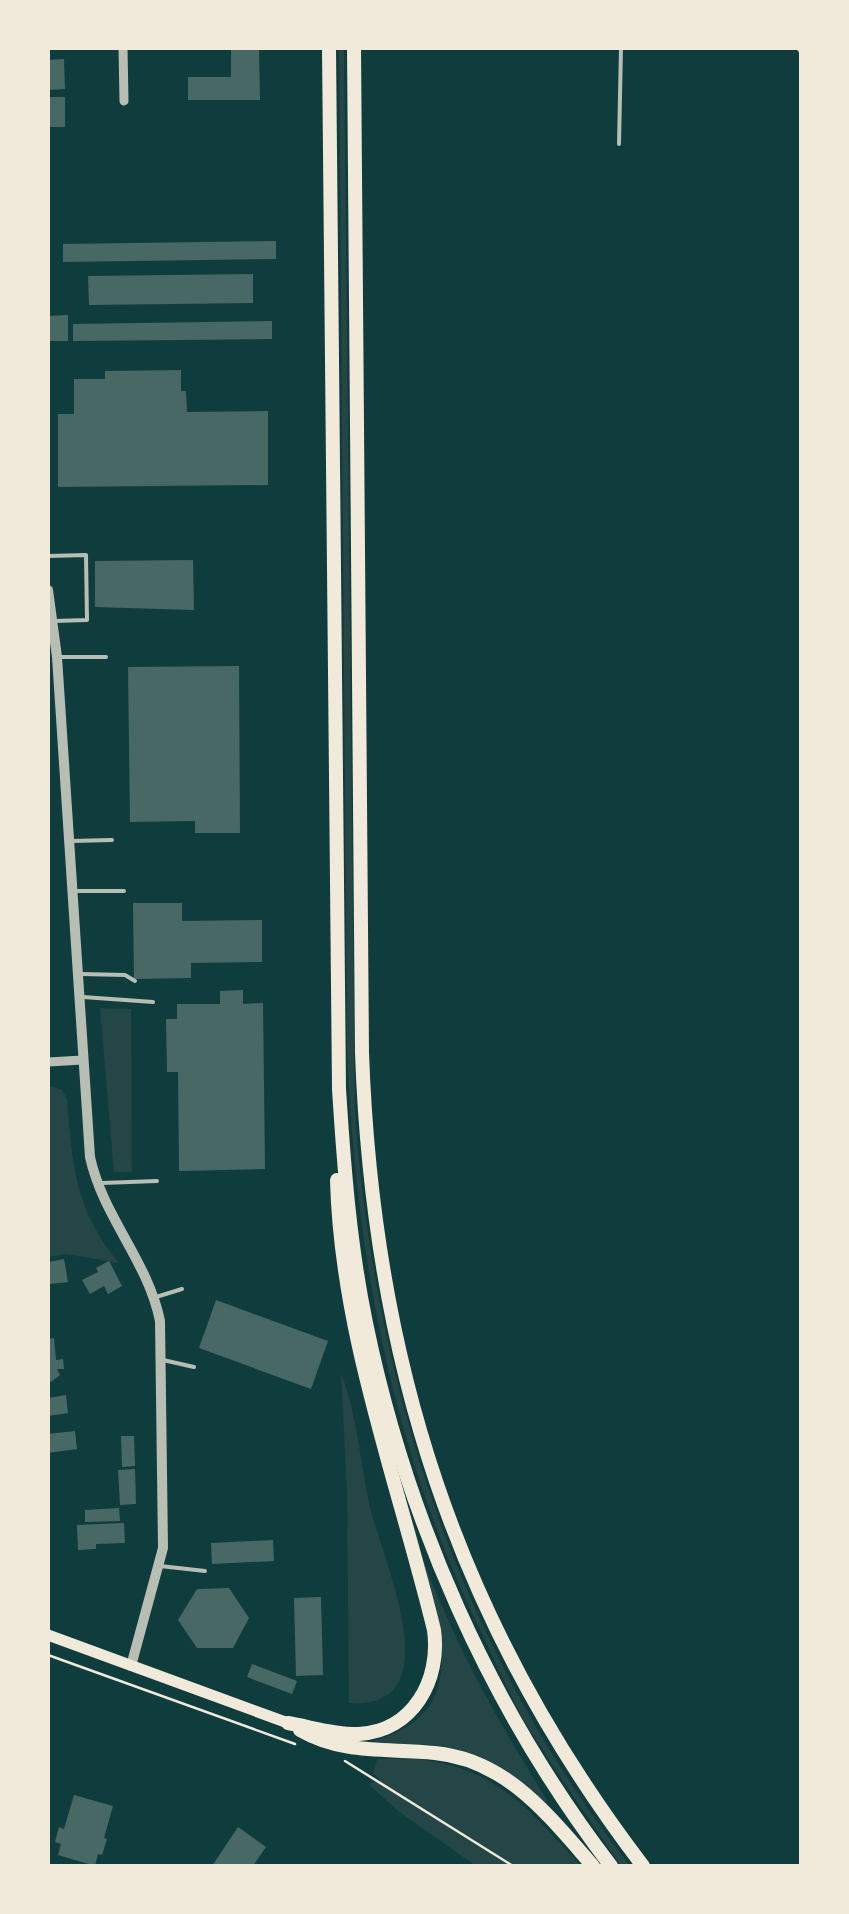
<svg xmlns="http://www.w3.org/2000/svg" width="849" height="1914" font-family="'Open Sans',sans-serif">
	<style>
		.green { fill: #244646 }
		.building { fill: #486865 }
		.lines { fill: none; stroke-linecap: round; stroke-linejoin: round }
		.path { stroke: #f1e9da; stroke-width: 2.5 }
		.service { stroke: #b8beb3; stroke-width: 4 }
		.minor { stroke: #b8beb3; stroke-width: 9 }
		.tertiary { stroke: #b8beb3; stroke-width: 10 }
		.secondary { stroke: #f1e9da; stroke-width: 11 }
		.trunk { stroke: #f1e9da; stroke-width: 14 }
	</style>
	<rect width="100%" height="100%" fill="#0f3d3e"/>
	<g class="green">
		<path d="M339,48H344L355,1115C376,1391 459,1646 630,1866H621C591,1822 560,1778 532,1733C513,1703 499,1670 484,1638C392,1452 355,1254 347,1048Z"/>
		<path d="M100,1008L131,1009L132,1172H114Z"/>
		<path d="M48,1085L62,1090L67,1099C72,1165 75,1210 119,1263L66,1254L48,1257Z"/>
		<path d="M341,1373C359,1419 360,1470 373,1518C385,1564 451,1711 349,1703L347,1492Z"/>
		<path d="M421,1554C453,1641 498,1722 547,1800L545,1802C513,1772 476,1749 431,1745C412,1743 393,1746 374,1744L375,1740C474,1714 439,1623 421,1554Z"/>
		<path d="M415,1758C432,1762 451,1764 468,1771C514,1788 548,1831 581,1866H476L397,1810L368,1784L381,1780L373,1774L377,1759Z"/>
	</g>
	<g class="building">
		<path d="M231,48H259L260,100H188V77H231Z"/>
		<path d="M64,59L65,89L48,90V60Z"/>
		<rect x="48" y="97" width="17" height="30"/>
		<path d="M276,241V259L63,262V244Z"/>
		<path d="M253,274V303L89,305L88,276Z"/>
		<path d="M68,315V341H48V316Z"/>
		<path d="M272,321V339L73,341V324Z"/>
		<path d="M181,370V391H186L187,412L268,411V485L58,487V414H74V379H105V371Z"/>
		<path d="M193,560L194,610L95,607V561Z"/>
		<path d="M239,666L240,833H195V821L130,822L128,667Z"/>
		<path d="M133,903H182V921L262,920V962L191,963V978L134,979Z"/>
		<path d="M243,990V1004L263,1003L265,1169L179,1171L178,1072H167L166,1019H177V1004H220V991Z"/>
		<path d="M64,1259L68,1282L50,1284L48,1262Z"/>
		<path d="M109,1261L122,1286L108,1294L104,1286L90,1294L82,1280L98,1272L96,1268Z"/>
		<path d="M216,1300L328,1341L311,1389L199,1348Z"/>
		<path d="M54,1338L56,1360L63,1359L64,1369H57L60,1375L51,1382L48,1378V1339Z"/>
		<path d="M66,1395L68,1413L48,1416V1398Z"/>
		<path d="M75,1431L77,1449L48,1453V1434Z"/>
		<path d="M121,1436H134L135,1466L122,1467Z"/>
		<path d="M135,1469L136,1504L120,1505L118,1470Z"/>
		<path d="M119,1508L120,1521L85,1522V1510Z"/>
		<path d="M124,1523L125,1543L96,1544V1549L78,1550L77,1525Z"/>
		<path d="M273,1540L274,1561L212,1564L211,1543Z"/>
		<path d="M229,1588L249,1618L233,1648H197L178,1620L197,1589Z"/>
		<path d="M321,1597L323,1675L296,1676L294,1598Z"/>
		<path d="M252,1664L297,1681L292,1694L247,1677Z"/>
		<path d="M74,1795L113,1806L104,1838L107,1839L102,1855L98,1854L95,1866L58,1855L61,1844L55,1842L59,1827L64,1829Z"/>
		<path d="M238,1827L266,1847L253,1866H212Z"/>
	</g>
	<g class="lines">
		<g class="path">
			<path d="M48,1655L295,1744"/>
			<path d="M345,1761L513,1866"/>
		</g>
		<g class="service">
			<path d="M619,144L621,48"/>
			<path d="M48,556L86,555L87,620L54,621"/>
			<path d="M61,657H106"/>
			<path d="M71,841L112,840"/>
			<path d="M74,891H124"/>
			<path d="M81,974L125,975L135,981"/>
			<path d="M83,997L153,1002"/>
			<path d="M102,1183L157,1181"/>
			<path d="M156,1297L182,1289"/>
			<path d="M163,1360L194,1367"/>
			<path d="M160,1566L205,1571"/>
		</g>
		<g class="minor">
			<path d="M123,48L124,101"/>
			<path d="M801,48L802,49"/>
			<path d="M48,1062L83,1060"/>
		</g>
		<path class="tertiary" d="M48,590L57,657L90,1157C103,1217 148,1261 160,1321L163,1548L131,1666"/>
		<path class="secondary" d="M48,1635L288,1723"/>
		<g class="trunk">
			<path d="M329,48L339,1089C344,1168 350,1246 366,1323C406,1518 490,1708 611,1866"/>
			<path d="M354,48L362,1053C373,1360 456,1621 643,1866"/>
			<path d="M288,1723C311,1727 336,1735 359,1734C413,1731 441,1680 434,1630C398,1482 341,1334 337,1180"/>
			<path d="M300,1730C343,1755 388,1748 435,1753C507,1760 549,1816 593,1866"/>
		</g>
	</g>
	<rect width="849" height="1914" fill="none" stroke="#f1e9da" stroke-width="100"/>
</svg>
